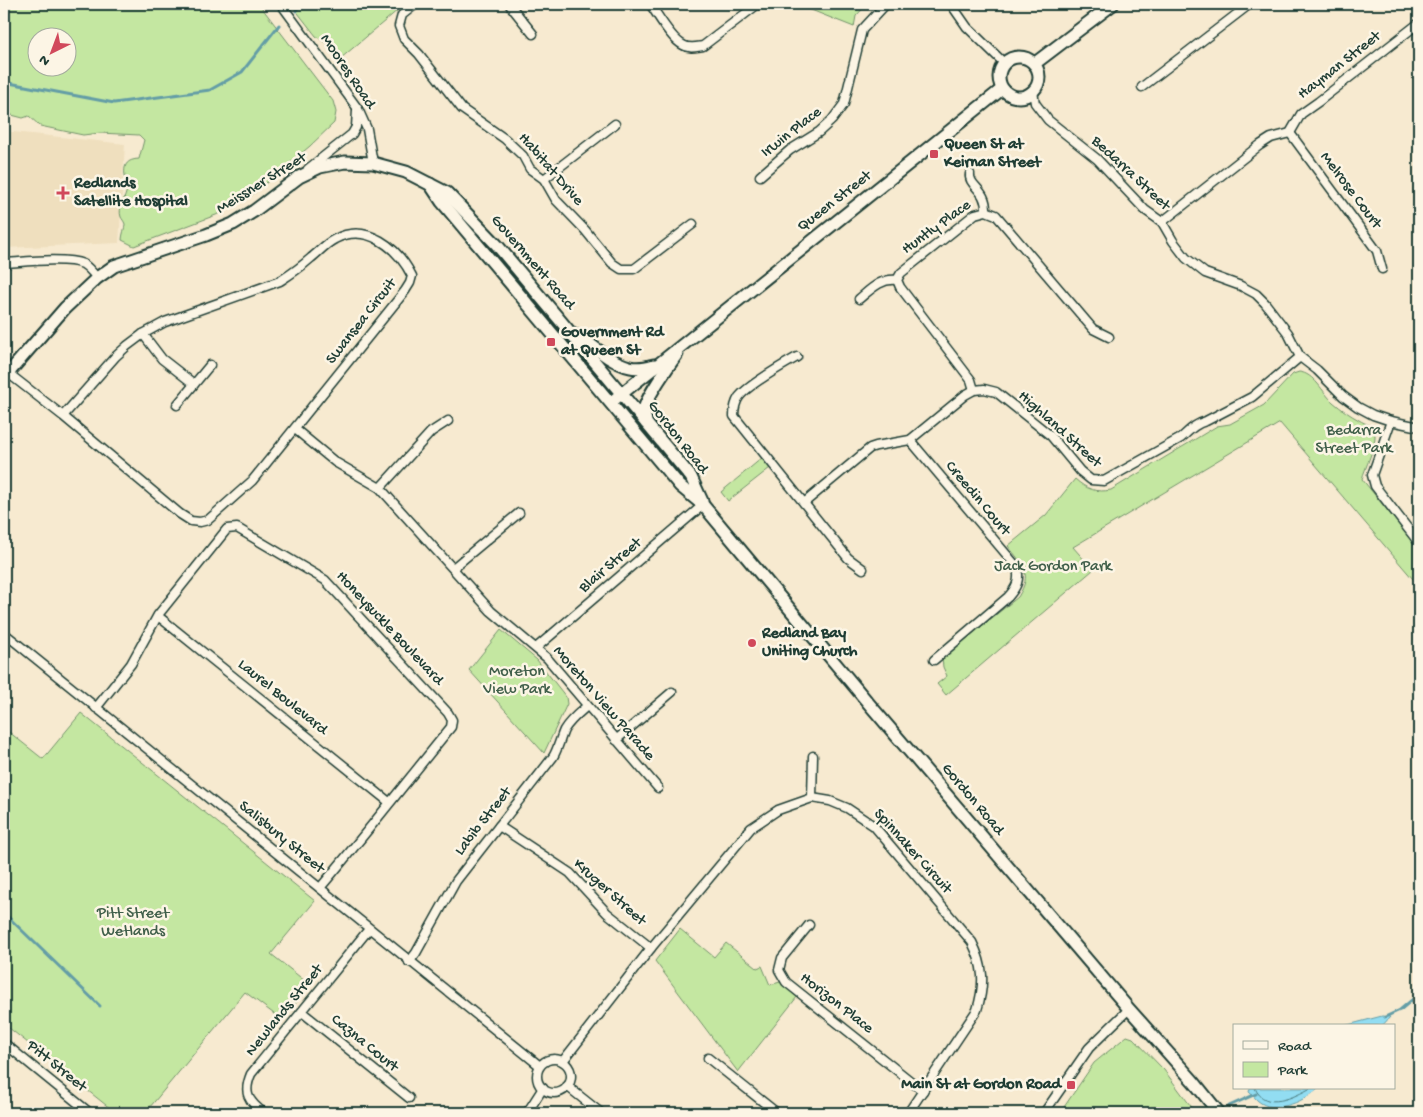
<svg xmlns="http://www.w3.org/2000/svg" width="1423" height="1117" font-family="'Gochi Hand',sans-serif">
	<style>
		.built { fill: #efdfbe }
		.green { fill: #c4e7a1; stroke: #72926a; fill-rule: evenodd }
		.water { fill: #92ddf2; stroke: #649da6 }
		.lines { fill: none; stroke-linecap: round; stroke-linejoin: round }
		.shore { stroke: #4d7d80; stroke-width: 1 }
		.stream { stroke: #649da6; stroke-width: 3 }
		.street-casing { stroke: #1f3d34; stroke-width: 11 }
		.secondary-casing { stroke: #1f3d34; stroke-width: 15 }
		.street { stroke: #fcf5e5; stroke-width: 8 }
		.secondary { stroke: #fcf5e5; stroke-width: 11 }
		.poi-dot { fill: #d1495b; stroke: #fcf5e5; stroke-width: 2 }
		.labels { text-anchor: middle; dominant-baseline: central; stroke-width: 5; stroke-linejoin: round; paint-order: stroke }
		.street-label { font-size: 16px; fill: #1f3d34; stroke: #fcf5e5 }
		.poi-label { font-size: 16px; font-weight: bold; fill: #1f3d34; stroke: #fcf5e5; text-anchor: start }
		.park-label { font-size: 16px; fill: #405f4a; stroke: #fcf5e5 }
	</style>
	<rect width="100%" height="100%" fill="#f7ead0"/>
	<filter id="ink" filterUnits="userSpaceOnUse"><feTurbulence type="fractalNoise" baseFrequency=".02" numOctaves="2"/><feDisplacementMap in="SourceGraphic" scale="10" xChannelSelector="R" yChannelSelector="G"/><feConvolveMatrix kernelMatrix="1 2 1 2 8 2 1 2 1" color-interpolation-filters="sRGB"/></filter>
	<g filter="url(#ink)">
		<path class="built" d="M4,131L125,144L119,243L4,248Z"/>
		<g class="green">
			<path d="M4,4H259L333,101L336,112L334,123L310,146L247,199L216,215L134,246L122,240C122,235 125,228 125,224C124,221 122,219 121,217C118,208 124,201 126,193C129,181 115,160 139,159L144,140L139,135L100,133L83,135L40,126L29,116L23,118L4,113ZM38,38H68V68H38Z"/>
			<path d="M291,4H405L340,59L328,44L323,41L316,36Z"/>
			<path d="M796,4H867L856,16L854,27Z"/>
			<path d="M1299,372C1314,373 1323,393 1333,402C1341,409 1350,415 1359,420C1365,424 1375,426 1375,435C1376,446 1365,468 1362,479L1419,550V586L1280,423L1073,547L1093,570L946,695L937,684L947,676L943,667L942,658L1018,597C1033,573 1023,565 1008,546L1046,515L1075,479C1086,489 1096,493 1111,490L1217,426L1230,424L1264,405L1293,374Z"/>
			<path d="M762,458L770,468L728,501L721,492Z"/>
			<path d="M501,630L537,660L566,697L567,704L544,753L469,670Z"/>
			<path d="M81,713L315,901L271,954L310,985L282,1020L245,992L145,1113H116L4,1024V728L43,759Z"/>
			<path d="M680,929L714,957L726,943L757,968L762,966L770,985L780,982L797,997L738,1072L655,961Z"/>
			<path d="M1127,1036L1133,1038L1164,1070L1196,1113H1066L1062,1110L1094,1063Z"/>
		</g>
		<g class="water">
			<path d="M1382,1016L1390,1017L1382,1026H1344Z"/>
			<path d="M1250,1088H1319C1306,1100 1278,1114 1261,1103C1257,1101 1253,1095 1249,1092Z"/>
		</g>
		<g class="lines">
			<path class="shore" d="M1255,1088C1265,1112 1294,1097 1311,1088"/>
			<g class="stream">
				<path d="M296,11L300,4"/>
				<path d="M4,82L114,103L210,90L242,72L279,25"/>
				<path d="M4,913L100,1006"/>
				<path d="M1385,1017L1400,1010L1419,994"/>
				<path d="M1229,1106L1256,1094"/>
			</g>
			<defs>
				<g id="street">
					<path d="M281,4L358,109L367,129L373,163"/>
					<path d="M416,4L402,15L399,26L404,39L419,54L462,109L505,139L523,156L530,169L544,179L556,200L585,230L612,263L621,269H634L693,224"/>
					<path d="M509,4L533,34"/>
					<path d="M650,4C658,15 671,39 683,45C689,49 696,47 703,46L758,4"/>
					<path d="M951,4L967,27L1004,63"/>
					<path d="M1142,87L1250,4"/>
					<path d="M1033,92L1035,103L1048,120L1097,159L1145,210L1162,222L1173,241L1186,258L1205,273L1241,286L1256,294L1265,303L1288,333L1300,357L1317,370L1343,396L1358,407L1373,415L1391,421L1419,427"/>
					<path d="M1290,133L1377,251L1382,269"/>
					<path d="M308,169L352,134L356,127L357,110"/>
					<path d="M970,174C968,186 987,189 986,211"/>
					<path d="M760,176L790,150L819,132L832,120L844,104L862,30L886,4"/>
					<path d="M544,179L615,124"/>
					<path d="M1162,222L1260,145L1271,138L1290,133L1301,114L1318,102L1419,23"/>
					<path d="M4,263C23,262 66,257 83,264C88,267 93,273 97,278"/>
					<path d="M859,299C871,289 881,278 897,280"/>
					<path d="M143,334L162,359L194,384"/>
					<path d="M797,357C783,365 748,385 739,397C735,403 734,409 734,416L848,558L863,569"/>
					<path d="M8,373L63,416L180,514L191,521L200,522L208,520L252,481L405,291L410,283L412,276C398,248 367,222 335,239C325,244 319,252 311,258C301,267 291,274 280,281L165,322L143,334L127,346L115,357L63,416"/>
					<path d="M974,390L971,380L900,287L897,280L901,273L975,214L986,211L996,215L1093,329L1109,337"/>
					<path d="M177,405L210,365"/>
					<path d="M1391,421L1372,475L1375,486L1419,543"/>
					<path d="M295,429L335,462L380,488L491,611L547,658L658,788"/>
					<path d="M910,440L1017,567C1020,580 1017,587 1008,597L934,660"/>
					<path d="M380,488L431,432L448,421"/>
					<path d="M804,503L870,448L876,446L910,440L965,395L974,390L984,389L996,392L1051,436L1080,471L1091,480L1104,481L1181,438C1190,430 1195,424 1206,421L1252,397L1300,357"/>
					<path d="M453,568L519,513"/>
					<path d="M158,616L389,802"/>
					<path d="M4,633L540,1066"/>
					<path d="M536,648L703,505"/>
					<path d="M96,708L131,664L158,615L227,529L237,528L325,580L448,713L452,720L451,727C407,781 365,835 320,888"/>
					<path d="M616,740L672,692"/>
					<path d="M812,798L813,756"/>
					<path d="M499,826L570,873L607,913L651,948"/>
					<path d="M809,925L782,958L779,970L786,982L923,1091"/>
					<path d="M409,962L416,953L456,881L553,757C558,749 560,739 564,730C570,720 579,713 587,706"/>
					<path d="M302,1012L409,1098"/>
					<path d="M4,1043L90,1113"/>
					<path d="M708,1058L777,1113"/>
					<circle cx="554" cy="1076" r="17"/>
					<path d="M563,1061L651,948L751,828L778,810L812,798L830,801L847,808L874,826L972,942C984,966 985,984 977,1010L908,1113"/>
					<path d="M567,1086L601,1113"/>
					<path d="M264,1113C248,1101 243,1093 251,1074L369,929"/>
					<path d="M527,1113L543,1088"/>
					<path d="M1044,1113L1089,1048L1129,1009"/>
				</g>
				<g id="secondary">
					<circle cx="1019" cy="77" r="20"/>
					<path d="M1034,64L1113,4"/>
					<path d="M430,184L442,202L680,486L703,505L870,705L1129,1009L1194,1082L1219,1113"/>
					<path d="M579,336C594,347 612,363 630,367C638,369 647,367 654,365"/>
					<path d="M4,378L65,308L97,278L114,266L206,235L233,224L254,211L299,177L320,167L345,162L373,163L406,172L447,193L497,245L646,423L691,477L702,501"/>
					<path d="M615,399L1002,89"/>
					<path d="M646,423C646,419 644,414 644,410C646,398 669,365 677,354"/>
				</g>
			</defs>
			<use href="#street" class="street-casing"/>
			<use href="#secondary" class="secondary-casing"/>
			<use href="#street" class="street"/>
			<use href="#secondary" class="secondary"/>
		</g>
	</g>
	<g class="poi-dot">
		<rect x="929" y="149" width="10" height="10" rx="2.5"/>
		<path d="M60.5 185.5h5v5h5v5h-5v5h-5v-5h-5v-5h5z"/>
		<rect x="546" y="337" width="10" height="10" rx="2.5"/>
		<circle cx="752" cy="643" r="5"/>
		<rect x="1066" y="1080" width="10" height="10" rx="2.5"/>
	</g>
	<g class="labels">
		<g class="street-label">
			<text transform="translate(1340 66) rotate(-38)">Hayman Street</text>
			<text transform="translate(347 72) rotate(56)">Moores Road</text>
			<text transform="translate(792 133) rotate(-38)">Irwin Place</text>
			<text transform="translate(550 170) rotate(49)">Habitat Drive</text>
			<text transform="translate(1130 174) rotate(43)">Bedarra Street</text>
			<text transform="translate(262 184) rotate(-32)">Meissner Street</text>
			<text transform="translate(1350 191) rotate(53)">Melrose Court</text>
			<text transform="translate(835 202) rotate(-38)">Queen Street</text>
			<text transform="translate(937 228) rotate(-36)">Huntly Place</text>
			<text transform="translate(532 263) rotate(49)">Government Road</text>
			<text transform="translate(362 322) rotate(-52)">Swansea Circuit</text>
			<text transform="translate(1059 430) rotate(42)">Highland Street</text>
			<text transform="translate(677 438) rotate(52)">Gordon Road</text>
			<text transform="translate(977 499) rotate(50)">Creedin Court</text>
			<text transform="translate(611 566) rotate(-40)">Blair Street</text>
			<text transform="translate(389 629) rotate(47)">Honeysuckle Boulevard</text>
			<text transform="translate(282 698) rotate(39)">Laurel Boulevard</text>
			<text transform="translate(603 704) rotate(49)">Moreton View Parade</text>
			<text transform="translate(972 800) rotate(50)">Gordon Road</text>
			<text transform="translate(484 822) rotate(-52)">Labib Street</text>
			<text transform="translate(281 838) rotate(39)">Salisbury Street</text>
			<text transform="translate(912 852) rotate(48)">Spinnaker Circuit</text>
			<text transform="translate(609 893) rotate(42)">Kruger Street</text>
			<text transform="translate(836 1004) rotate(38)">Horizon Place</text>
			<text transform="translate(285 1011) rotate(-51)">Newlands Street</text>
			<text transform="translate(364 1044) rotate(39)">Cazna Court</text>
			<text transform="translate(56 1067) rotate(39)">Pitt Street</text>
		</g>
		<g class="poi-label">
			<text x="944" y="145">Queen St at<tspan x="944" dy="18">Keirnan Street</tspan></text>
			<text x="74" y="184">Redlands<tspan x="74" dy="18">Satellite Hospital</tspan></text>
			<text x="561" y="333">Government Rd<tspan x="561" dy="18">at Queen St</tspan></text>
			<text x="762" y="634">Redland Bay<tspan x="762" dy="18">Uniting Church</tspan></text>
			<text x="1061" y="1085" text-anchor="end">Main St at Gordon Road</text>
		</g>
		<g class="park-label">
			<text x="1354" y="431">Bedarra<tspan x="1354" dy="18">Street Park</tspan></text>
			<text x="1053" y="567">Jack Gordon Park</text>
			<text x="517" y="672">Moreton<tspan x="517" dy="18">View Park</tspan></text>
			<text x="133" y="914">Pitt Street<tspan x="133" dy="18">Wetlands</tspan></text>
		</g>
	</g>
	<rect width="1423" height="1117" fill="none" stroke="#fcf5e5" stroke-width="20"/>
	<rect x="10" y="10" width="1403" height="1097" fill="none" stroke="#1f3d34" stroke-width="2" filter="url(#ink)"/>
	<rect x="1233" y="1024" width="162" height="65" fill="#fcf5e5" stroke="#a4ab9e"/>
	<rect x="1243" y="1041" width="25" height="8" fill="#fcf5e5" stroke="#a4ab9e"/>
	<text x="1278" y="1050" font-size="15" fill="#1f3d34">Road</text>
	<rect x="1243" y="1062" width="25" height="15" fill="#c4e7a1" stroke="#a4ab9e"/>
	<text x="1278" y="1074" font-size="15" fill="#1f3d34">Park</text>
	<g transform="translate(52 52) rotate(222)"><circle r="24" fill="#fcf5e5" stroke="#a4ab9e"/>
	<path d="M0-4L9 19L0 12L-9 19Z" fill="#d1495b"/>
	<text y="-8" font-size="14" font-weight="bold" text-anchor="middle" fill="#1f3d34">N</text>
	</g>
</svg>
